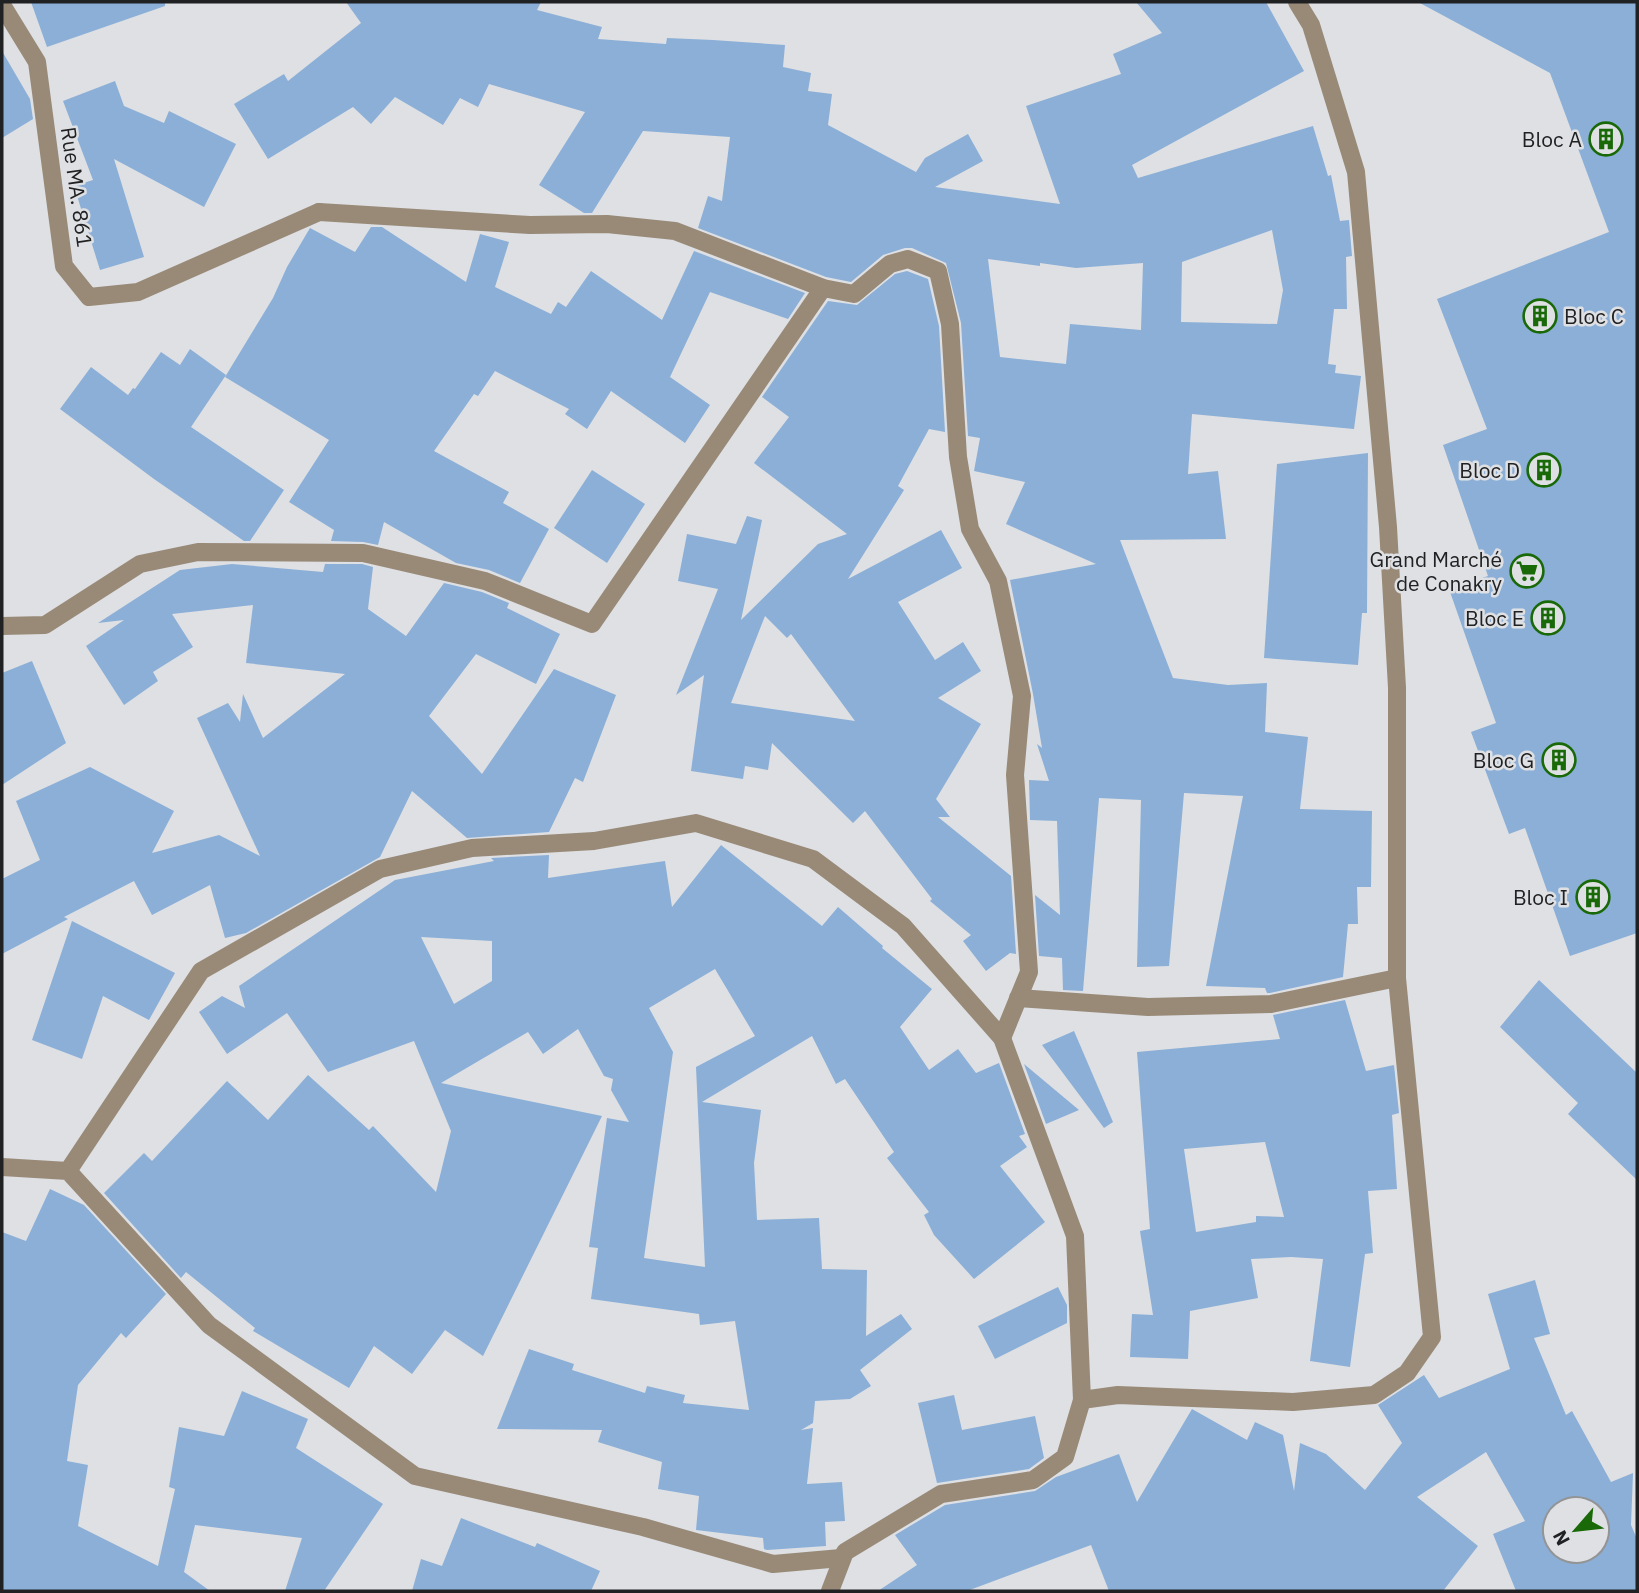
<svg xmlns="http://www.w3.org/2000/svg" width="1639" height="1593" font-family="'IBM Plex Sans',sans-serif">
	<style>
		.building { fill: #8bafd7; fill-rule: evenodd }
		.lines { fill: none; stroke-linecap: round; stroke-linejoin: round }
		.service { stroke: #998a78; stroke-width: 18 }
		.minor { stroke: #998a78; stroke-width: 18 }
		.labels { text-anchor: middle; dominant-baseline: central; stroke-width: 5; stroke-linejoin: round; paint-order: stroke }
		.poi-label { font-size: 21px; fill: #202122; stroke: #dee0e4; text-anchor: end }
		.street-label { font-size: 21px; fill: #202122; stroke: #dee0e4 }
	</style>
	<rect width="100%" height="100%" fill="#dee0e4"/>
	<g class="building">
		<path d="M31,2H165V6L47,47Z"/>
		<path d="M346,2H541L537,10L602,27L598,39L666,44L667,38L713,40L785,45L783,67L811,73L808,91L832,94L828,125L916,172L925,158L968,134L983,161L935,187L1060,204L1026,106L1121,74L1113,54L1162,33L1136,2H1266L1304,71L1132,165L1138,178L1313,126L1328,176L1331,175L1340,221L1349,220L1352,256L1346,257L1347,309H1334L1328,364L1336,365L1335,373L1361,376L1354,429L1192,414L1188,474L1218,471L1226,539L1120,540L1173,678L1228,685L1267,683L1265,732L1308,737L1300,809L1372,811L1371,887H1357L1358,924H1348L1343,977L1270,993H1267L1265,988L1206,986L1243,796L1184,793L1169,966L1137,967L1141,800L1099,798L1083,991L1063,990L1062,958L1039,956L1035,895L1060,915L1057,821L1030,820L1029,780L1049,781L1037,744L1042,748L1033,694L1010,580L1096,564L1006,524L1025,482L974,471L980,438L968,436L961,323L946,263L912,248H905L883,255L851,282L826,277L698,228L708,196L722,201L730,137L643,131L592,213H584L539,185L585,112L489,84L478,107L460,98L443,125L395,97L371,124L353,107L268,159L234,104L284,74L288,81L361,23ZM1272,230L1283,290L1277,324L1181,322L1182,262ZM988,259L1040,266V263L1076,268L1143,263L1141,330L1070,324L1066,364L1000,357Z"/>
		<path d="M1418,2H1637V933L1570,956L1525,828L1509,834L1471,732L1496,723L1449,589L1488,576L1443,445L1487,429L1437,299L1609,232L1550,73Z"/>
		<path d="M2,51L30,99L33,119L2,138Z"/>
		<path d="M115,81L124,106L164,123L169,111L236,144L204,207L114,159L144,257L100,270L74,186L93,180L63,101Z"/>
		<path d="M371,227H382L466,282L480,234L509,242L495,287L551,314L558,302L566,307L591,271L662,320L694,251L805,293L788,319L710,292L670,377L710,405L685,443L611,391L587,429L565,414L569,409L495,371L478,396L474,394L434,451L509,492L503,503L549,529L520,583L489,570L456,563L384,522L378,545L363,542L331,541L334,530L289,502L329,440L225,377L273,298L287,267L310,228L355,252Z"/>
		<path d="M907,271L928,279L939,326L945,432L929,429L898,486L904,490L848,579L941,530L962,568L898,602L935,660L963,642L981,671L938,698L981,724L936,799L950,817H938L1011,876L1016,954L1010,953L986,971L963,941L971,935L930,901L932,899L865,811L853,823L772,743L768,770L745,766L743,779L691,771L704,675L676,695L718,589L678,581L687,534L736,544L747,516L762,520L741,620L818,544L847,534L754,463L789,417L762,397L828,301L857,305L895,274ZM765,616L787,638L791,634L855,721L731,703Z"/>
		<path d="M190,349L226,375L191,427L284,490L250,541H244L154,479L60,409L91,367L128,395L133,388L135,389L161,352L180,365Z"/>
		<path d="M1368,453L1367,613H1362L1358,665L1264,658L1277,464Z"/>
		<path d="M592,470L645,504L607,563L554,528Z"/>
		<path d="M232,564L323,572L325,564H362L373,567L368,609L406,636L444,583L482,592L509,603L507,608L560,634L536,684L476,654L429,716L482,774L554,669L616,695L583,782L575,778L549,832L467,838L412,791L380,857L246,933L225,938L210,885L152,915L134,881L64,917L68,919L2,954V879L40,860L16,801L90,767L174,811L152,853L219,835L260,856L197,718L228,703L240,722L243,694L263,738L345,674L246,663L253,605L172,614L193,647L153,672L158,681L124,705L86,646L124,620L98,623L180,570Z"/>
		<path d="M32,661L66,743L2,785V673Z"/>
		<path d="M721,845L822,926L838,907L883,946L882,948L932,989L900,1027L929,1070L958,1049L976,1073L999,1063L1025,1134L1019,1136L1027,1147L1000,1166L1045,1222L974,1279L934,1235L924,1215L929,1212L887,1158L894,1152L845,1079L836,1084L812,1036L702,1102L761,1110L754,1163L757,1220L819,1218L822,1269L867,1270L866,1336L901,1314L912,1329L860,1370L871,1386L850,1399L815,1401L813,1423L801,1430L813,1428L807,1484L842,1482L845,1521L825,1522L826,1546L767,1550L764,1549L763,1538L696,1530L699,1496L658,1489L662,1462L598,1442L602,1430L497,1429L529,1349L574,1364L572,1370L645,1393L647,1386L685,1395L683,1403L749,1410L735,1321L700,1325L699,1314L591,1299L598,1248L589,1247L607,1118L629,1122L611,1090L613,1079L604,1076L578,1029L543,1054L528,1032L441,1083L602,1116L483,1356L445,1330L412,1374L374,1346L349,1388L253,1331L255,1328L186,1272L181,1278L104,1193L144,1153L152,1161L227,1081L268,1120L308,1075L369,1130L373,1126L436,1192L451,1131L414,1041L328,1072L287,1013L227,1054L199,1012L222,996L245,1008L239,986L395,880L494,861L491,858L549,855L548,878L665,861L672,907ZM421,937L492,941V981L454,1004ZM715,969L755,1036L696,1067L705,1267L644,1258L673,1052L649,1008Z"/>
		<path d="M72,921L175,973L149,1020L103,996L82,1059L32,1040Z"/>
		<path d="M1539,980L1637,1073V1180L1568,1114L1578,1103L1500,1027Z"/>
		<path d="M1345,1000L1366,1071L1394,1065L1399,1113L1392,1115L1397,1189L1368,1191L1373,1253L1365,1254L1350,1367L1310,1361L1323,1259L1291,1257L1251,1259L1258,1298L1190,1311L1188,1359L1130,1357L1132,1314L1153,1315L1140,1231L1150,1229L1137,1052L1280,1039L1273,1015ZM1265,1142L1284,1217L1256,1216V1222L1196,1232L1184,1149Z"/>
		<path d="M1074,1031L1113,1122L1104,1128L1042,1045Z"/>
		<path d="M1024,1064L1079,1110L1046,1124Z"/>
		<path d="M50,1189L84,1205L166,1294L126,1338L121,1333L78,1385L67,1461L88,1465L78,1526L158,1566L175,1489L169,1487L179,1427L224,1436L242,1391L308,1419L296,1448L383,1504L324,1591H285L302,1538L195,1525L184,1572L210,1591H2V1232L26,1241Z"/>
		<path d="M1535,1280L1550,1334L1534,1338L1566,1415L1572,1411L1611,1482L1633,1473L1631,1525L1637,1539V1591H1516L1493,1534L1525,1521L1486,1452L1417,1497L1478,1546L1443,1591H1109L1091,1545L967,1591H878L917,1565L895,1535L945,1505L1035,1491L1056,1477L1119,1454L1137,1502L1192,1409L1247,1440L1255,1422L1283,1435L1294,1491L1300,1443L1326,1454L1365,1490L1402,1443L1378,1405L1424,1375L1439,1398L1510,1369L1488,1294ZM1555,1509H1597V1551H1555Z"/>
		<path d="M1058,1287L1067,1305V1323L995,1359L978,1326Z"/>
		<path d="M954,1395L962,1430L1035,1416L1044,1458L1029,1469L937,1483L918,1403Z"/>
		<path d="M461,1518L535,1547L537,1543L600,1571L591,1591H412L421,1559L442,1566Z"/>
	</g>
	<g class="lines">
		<g class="service">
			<path d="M319,212L530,225L607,224L675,231L823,288L854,294L890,264L908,259L938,271L950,324L958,457L970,529L998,581L1022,696L1015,775L1029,972L1002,1038"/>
			<path d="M68,1171L201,971L380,869L472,848L594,841L696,823L813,859L903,926L1002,1038L1075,1236L1082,1400"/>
		</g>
		<g class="minor">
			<path d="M2,5L37,62L64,266L89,297L138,292L319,212"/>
			<path d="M2,626L45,625L140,564L198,552L363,553L485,581L592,624L823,288"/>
			<path d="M1018,998L1148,1007L1271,1004L1397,978"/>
			<path d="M2,1167L68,1171L209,1325L415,1476L643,1527L773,1564L841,1558"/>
			<path d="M830,1591L845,1552L941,1494L1033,1480L1065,1457L1082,1400L1118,1395L1293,1402L1374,1395L1407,1373L1432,1337L1397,978V688L1388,527L1356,172L1311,25L1297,2"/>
		</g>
	</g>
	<defs>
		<symbol id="building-ring" viewBox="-11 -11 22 22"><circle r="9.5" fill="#dee0e4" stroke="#1a6909" stroke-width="1.5"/><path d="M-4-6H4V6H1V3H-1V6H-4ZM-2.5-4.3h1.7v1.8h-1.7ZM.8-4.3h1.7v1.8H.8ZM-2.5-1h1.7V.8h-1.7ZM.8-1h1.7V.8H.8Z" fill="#1a6909"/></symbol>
		<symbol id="supermarket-ring" viewBox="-11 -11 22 22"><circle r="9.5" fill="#dee0e4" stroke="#1a6909" stroke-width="1.5"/><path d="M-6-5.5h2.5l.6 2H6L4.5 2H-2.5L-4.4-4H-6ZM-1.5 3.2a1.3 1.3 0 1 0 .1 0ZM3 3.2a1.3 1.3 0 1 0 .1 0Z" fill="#1a6909"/></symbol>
	</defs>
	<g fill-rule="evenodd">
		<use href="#building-ring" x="1587" y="120" width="38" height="38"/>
		<use href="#building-ring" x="1521" y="297" width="38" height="38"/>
		<use href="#building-ring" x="1525" y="451" width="38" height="38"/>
		<use href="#supermarket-ring" x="1508" y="552" width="38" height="38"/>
		<use href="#building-ring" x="1529" y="599" width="38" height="38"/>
		<use href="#building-ring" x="1540" y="741" width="38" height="38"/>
		<use href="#building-ring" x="1574" y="878" width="38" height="38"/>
	</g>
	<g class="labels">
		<g class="poi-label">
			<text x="1582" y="139">Bloc A</text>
			<text x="1564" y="316" text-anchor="start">Bloc C</text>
			<text x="1520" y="470">Bloc D</text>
			<text x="1502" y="559">Grand Marché<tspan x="1502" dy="24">de Conakry</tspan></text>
			<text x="1524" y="618">Bloc E</text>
			<text x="1534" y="760">Bloc G</text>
			<text x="1568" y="897">Bloc I</text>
		</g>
		<g class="street-label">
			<text transform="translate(77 187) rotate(82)">Rue MA. 861</text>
		</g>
	</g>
	<rect width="1639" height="1593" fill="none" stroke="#202122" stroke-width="7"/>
	<g transform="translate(1576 1530) rotate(242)"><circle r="33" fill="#dee0e4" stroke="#929496" stroke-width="2"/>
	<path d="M0-5L12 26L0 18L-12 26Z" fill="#1a6909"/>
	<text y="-10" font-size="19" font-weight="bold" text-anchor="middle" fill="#202122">N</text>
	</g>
</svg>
